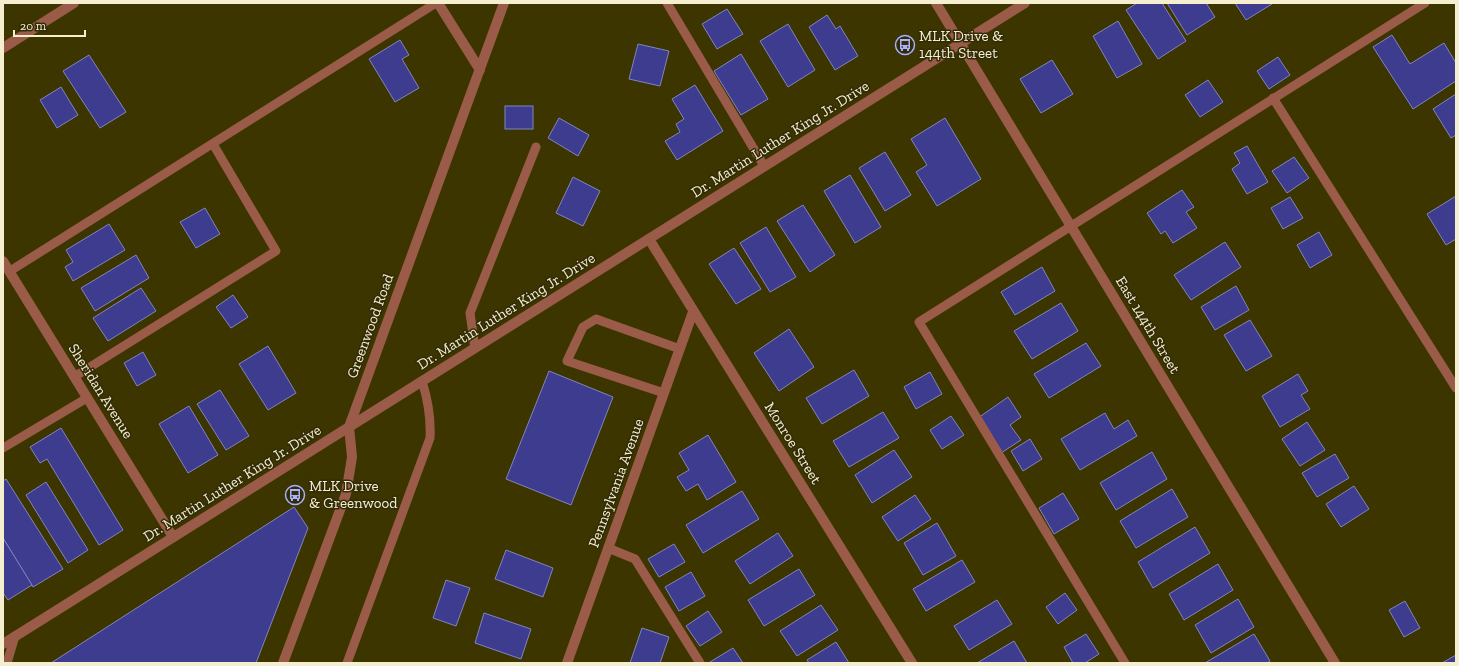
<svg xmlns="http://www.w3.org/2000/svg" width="1459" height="666" font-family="'Zilla Slab',serif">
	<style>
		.building { fill: #3d3c8f; stroke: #8085be }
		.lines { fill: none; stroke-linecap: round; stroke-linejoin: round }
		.service { stroke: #9a5c48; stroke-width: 9 }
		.minor { stroke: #9a5c48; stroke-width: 10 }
		.tertiary { stroke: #9a5c48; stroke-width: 10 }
		.labels { text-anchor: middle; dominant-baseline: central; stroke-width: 3; stroke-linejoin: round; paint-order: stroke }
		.poi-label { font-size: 15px; fill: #f5efcf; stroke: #312b08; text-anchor: start }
		.street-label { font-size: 15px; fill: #f5efcf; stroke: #312b08 }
	</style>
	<rect width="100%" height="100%" fill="#3d3500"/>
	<g class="building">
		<path d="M1137,3H1162L1186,41L1158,59L1126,10Z"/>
		<path d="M1167,3H1206L1215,17L1187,35Z"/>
		<path d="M1235,3H1271L1272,4L1246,20Z"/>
		<path d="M727,9L743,34L717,49L702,24Z"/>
		<path d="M827,15L836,29L840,26L858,56L835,70L809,27Z"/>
		<path d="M1118,21L1142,64L1117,78L1093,36Z"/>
		<path d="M788,24L815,70L788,87L760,41Z"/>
		<path d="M1392,35L1410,64L1444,43L1456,63V81L1413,109L1373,47Z"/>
		<path d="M400,40L409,55L402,59L419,88L395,102L369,59Z"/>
		<path d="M638,44L669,51L660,86L629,79Z"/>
		<path d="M741,54L768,99L741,115L714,71Z"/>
		<path d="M89,55L126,112L100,128L63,71Z"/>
		<path d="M1278,57L1290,75L1269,89L1257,71Z"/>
		<path d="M1052,60L1073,94L1041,113L1020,79Z"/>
		<path d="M1208,80L1223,102L1200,117L1185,95Z"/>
		<path d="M695,85L723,131L677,160L665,141L680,132L676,124L684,119L672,99Z"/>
		<path d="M61,87L78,115L57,128L40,100Z"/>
		<path d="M1456,94V135L1451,138L1433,109Z"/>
		<rect x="505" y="106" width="28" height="23"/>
		<path d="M559,118L589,135L578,156L548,138Z"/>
		<path d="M945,118L981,179L937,206L916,172L927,165L911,139Z"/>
		<path d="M1247,146L1268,182L1247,194L1232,169L1240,163L1234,153Z"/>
		<path d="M885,152L911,195L885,211L859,168Z"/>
		<path d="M1294,157L1309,178L1287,193L1272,171Z"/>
		<path d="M850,175L881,227L855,243L824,191Z"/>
		<path d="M573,177L600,191L583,226L556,213Z"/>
		<path d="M1182,190L1194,207L1186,212L1197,228L1173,243L1165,231L1161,234L1147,213Z"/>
		<path d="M1456,196V239L1446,245L1427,214Z"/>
		<path d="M1290,197L1303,218L1283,229L1271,208Z"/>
		<path d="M803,205L835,255L810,272L777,221Z"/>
		<path d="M205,208L220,234L196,248L180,222Z"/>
		<path d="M109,224L125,250L73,281L65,267L73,262L66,250Z"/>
		<path d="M766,227L796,277L770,292L740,243Z"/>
		<path d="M1319,232L1332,255L1310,268L1297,245Z"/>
		<path d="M1225,242L1241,267L1191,300L1174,275Z"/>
		<path d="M734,248L761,289L736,304L709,264Z"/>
		<path d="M136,255L149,278L95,311L81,288Z"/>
		<path d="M1042,267L1055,291L1015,315L1001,292Z"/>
		<path d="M1236,286L1249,310L1215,330L1201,307Z"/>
		<path d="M141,288L156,311L108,341L93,318Z"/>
		<path d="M233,295L248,317L231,328L216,307Z"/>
		<path d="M1061,303L1078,331L1032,359L1014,331Z"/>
		<path d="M1250,320L1272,356L1246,371L1224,335Z"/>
		<path d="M789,329L814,367L779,391L754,353Z"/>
		<path d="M1086,343L1101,366L1049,398L1034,374Z"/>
		<path d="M268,346L296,393L268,410L239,364Z"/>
		<path d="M143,352L156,375L137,386L124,363Z"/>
		<path d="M854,370L869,396L822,424L806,398Z"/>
		<path d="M549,371L613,397L571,505L506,479Z"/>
		<path d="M930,372L942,394L916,409L904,387Z"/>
		<path d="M1298,374L1308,391L1301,395L1310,409L1280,427L1262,396Z"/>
		<path d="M220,390L249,436L226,450L197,404Z"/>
		<path d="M1008,397L1021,417L1010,425L1021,440L1001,453L978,418Z"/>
		<path d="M189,406L218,455L188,473L159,424Z"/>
		<path d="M883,412L899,438L849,467L833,441Z"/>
		<path d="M1105,413L1114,429L1128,420L1137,436L1080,470L1061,439Z"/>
		<path d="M951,416L964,435L942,449L930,430Z"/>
		<path d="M1307,422L1325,450L1300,466L1282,439Z"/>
		<path d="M61,428L123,530L99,545L47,459L40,463L30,447Z"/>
		<path d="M708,435L736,482L707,500L698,484L686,491L677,477L689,470L679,453Z"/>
		<path d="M1030,439L1042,459L1023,471L1011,451Z"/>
		<path d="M894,450L912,477L872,503L855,475Z"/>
		<path d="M1152,452L1167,479L1116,510L1100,483Z"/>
		<path d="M1335,454L1349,478L1317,497L1302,473Z"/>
		<path d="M6,479L63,569L33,587L3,538V481Z"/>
		<path d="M46,482L88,550L68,563L26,495Z"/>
		<path d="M1354,486L1369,509L1341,527L1326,504Z"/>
		<path d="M1172,489L1188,517L1136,548L1120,521Z"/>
		<path d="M742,491L759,519L703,553L686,525Z"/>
		<path d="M1063,493L1079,519L1054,534L1039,508Z"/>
		<path d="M915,495L931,519L898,541L882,517Z"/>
		<path d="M294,507L308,528L256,663H51Z"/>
		<path d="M937,523L956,556L923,575L904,543Z"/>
		<path d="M1195,527L1210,553L1153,588L1138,562Z"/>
		<path d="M778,533L793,556L750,584L735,561Z"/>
		<path d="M3,538L32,585L8,600L3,593Z"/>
		<path d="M674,544L685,562L659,577L648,559Z"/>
		<path d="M506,550L553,568L543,597L495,579Z"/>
		<path d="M962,560L975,582L926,611L913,589Z"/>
		<path d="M1218,564L1233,590L1184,620L1169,594Z"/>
		<path d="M799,569L815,595L764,626L748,600Z"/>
		<path d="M691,572L705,596L679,611L665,587Z"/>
		<path d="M446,580L470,588L456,626L433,618Z"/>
		<path d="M1065,593L1077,610L1058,624L1046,607Z"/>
		<path d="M1238,599L1254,627L1211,653L1195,625Z"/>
		<path d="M997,600L1012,624L969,650L954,626Z"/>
		<path d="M1405,601L1420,628L1404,637L1389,610Z"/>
		<path d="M821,605L838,630L797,656L780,631Z"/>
		<path d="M708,611L722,632L700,646L686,626Z"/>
		<path d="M484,613L531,629L521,659L475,643Z"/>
		<path d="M642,628L669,637L660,663H630Z"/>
		<path d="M1086,634L1099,654L1085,663H1073L1064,647Z"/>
		<path d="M1254,634L1270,661L1267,663H1205Z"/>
		<path d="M1014,641L1027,663H977Z"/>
		<path d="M836,642L849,663H809L807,660Z"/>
		<path d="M733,648L743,663H710V662Z"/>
		<path d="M1456,655V663H1442Z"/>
	</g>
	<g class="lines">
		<g class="service">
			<path d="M667,3L764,166"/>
			<path d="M1273,98L1456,388"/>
			<path d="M10,271L436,3"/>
			<path d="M475,348L470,313L536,147"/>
			<path d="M74,377L276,251L213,144"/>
			<path d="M664,393L567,361L583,327L596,319L680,349"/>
			<path d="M3,448L87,398"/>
			<path d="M608,548L635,559L700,663"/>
			<path d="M7,663L15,636"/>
			<path d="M347,663L430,438C431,418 428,400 422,381"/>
			<path d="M1125,663L919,322L1425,3"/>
		</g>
		<g class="minor">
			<path d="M438,3L480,70"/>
			<path d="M3,48L74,3"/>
			<path d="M649,239L912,663"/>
			<path d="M3,261L173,537"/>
			<path d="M283,663L346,494L352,457L349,427"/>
			<path d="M567,663L693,312"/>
		</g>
		<g class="tertiary">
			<path d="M936,3L1335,663"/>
			<path d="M349,427L504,3"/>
			<path d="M3,644L1025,3"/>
		</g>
	</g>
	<defs>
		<symbol id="bus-ring" viewBox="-11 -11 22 22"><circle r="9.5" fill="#312b08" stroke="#a9b0fc" stroke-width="1.5"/><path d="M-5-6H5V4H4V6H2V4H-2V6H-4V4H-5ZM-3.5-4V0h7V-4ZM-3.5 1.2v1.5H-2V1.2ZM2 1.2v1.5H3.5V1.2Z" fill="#a9b0fc"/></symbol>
	</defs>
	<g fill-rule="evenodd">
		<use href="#bus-ring" x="894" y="34" width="22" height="22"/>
		<use href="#bus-ring" x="284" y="484" width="22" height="22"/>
	</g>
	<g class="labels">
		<g class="poi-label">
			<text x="919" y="36">MLK Drive &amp;<tspan x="919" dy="17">144th Street</tspan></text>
			<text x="309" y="486">MLK Drive<tspan x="309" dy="17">&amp; Greenwood</tspan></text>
		</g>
		<g class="street-label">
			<text transform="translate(780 139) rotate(-32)">Dr. Martin Luther King Jr. Drive</text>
			<text transform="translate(506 311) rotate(-32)">Dr. Martin Luther King Jr. Drive</text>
			<text transform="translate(1148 325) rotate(59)">East 144th Street</text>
			<text transform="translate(370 326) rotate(-70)">Greenwood Road</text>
			<text transform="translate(101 391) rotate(58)">Sheridan Avenue</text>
			<text transform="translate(793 443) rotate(58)">Monroe Street</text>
			<text transform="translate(232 483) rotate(-32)">Dr. Martin Luther King Jr. Drive</text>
			<text transform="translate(616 483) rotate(-70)">Pennsylvania Avenue</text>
		</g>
	</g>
	<rect width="1459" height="666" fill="none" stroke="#f5efcf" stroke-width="8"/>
	<path d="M14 30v6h71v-6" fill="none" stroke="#f5efcf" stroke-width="2"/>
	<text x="20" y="30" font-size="12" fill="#f5efcf" stroke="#312b08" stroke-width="3" paint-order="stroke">20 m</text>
</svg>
